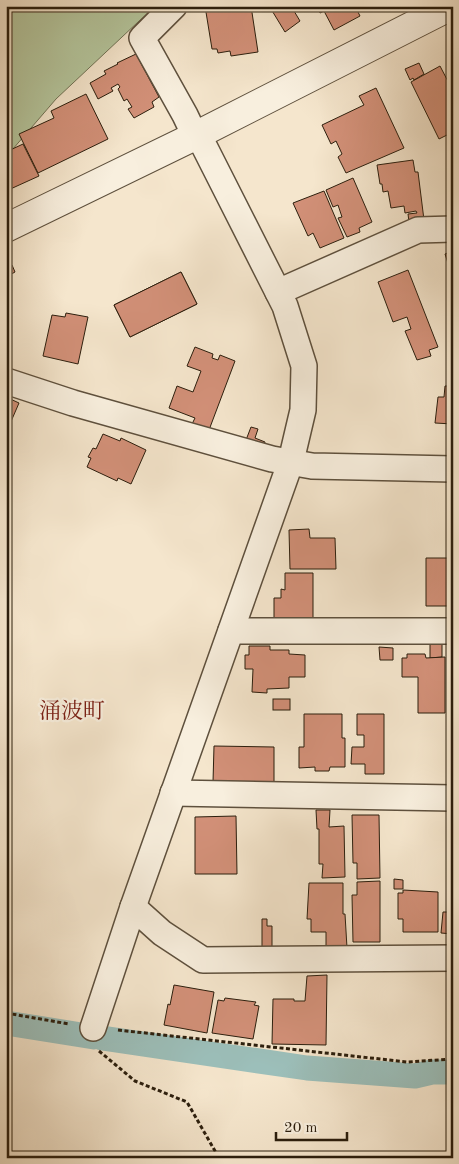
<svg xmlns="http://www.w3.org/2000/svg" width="459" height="1164" font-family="'Old Standard TT','Noto Serif JP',serif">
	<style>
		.green { fill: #b5c69d; stroke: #707255 }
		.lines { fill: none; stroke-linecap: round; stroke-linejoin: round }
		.canal { stroke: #9cbfba; stroke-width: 25 }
		.building { fill: #d29078; stroke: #2b1e0d }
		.minor-casing { stroke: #5e503d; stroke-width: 28 }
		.tertiary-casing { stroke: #5e503d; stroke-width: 30 }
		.path { stroke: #2b1e0d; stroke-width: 3; stroke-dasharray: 4 2.5; stroke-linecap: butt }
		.minor { stroke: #f8efde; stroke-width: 25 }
		.tertiary { stroke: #f8efde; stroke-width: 28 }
		.labels { text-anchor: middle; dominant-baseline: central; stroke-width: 4.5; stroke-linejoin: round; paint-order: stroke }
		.quarter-label { font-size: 22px; fill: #7a1f14; stroke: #f8efde }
	</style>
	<rect width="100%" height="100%" fill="#f5e6cd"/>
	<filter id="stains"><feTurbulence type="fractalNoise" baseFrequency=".004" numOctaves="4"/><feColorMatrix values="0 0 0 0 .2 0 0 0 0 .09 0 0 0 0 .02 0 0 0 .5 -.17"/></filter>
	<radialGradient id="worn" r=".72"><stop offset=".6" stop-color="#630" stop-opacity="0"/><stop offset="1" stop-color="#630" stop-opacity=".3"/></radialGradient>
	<path class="green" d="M6,6H155L56,99L6,157Z"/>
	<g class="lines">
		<g class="canal">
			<path d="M6,1023L94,1037"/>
			<path d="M102,1038L307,1068L415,1076L432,1072H453"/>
		</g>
	</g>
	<g class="building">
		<path d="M205,6H251L258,52L231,56L230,51L218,53L217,49H212Z"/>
		<path d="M275,6H291L300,21L285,32L271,9Z"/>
		<path d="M316,6H355L360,16L334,30L324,11L320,13Z"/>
		<path d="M136,54L159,97L152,102L154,107L134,118L128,109L132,107L127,99L124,101L118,89L120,87L118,84L111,88L113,91L98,99L90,83L106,74L104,71L118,64L117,63Z"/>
		<path d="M419,63L424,74L414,80L413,78L410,80L405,69Z"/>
		<path d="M440,66L453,91V132L439,139L411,82Z"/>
		<path d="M376,88L404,148L346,173L338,157L342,154L336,141L331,144L322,125L364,105L359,96Z"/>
		<path d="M86,94L108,139L38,173L19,134L54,118L51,111Z"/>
		<path d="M23,144L39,176L6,191V152Z"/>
		<path d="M413,160L415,172H418L424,220L409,222L408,214L417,213L416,211L405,213L404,206L391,208L388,191L383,192L382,184H380L377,165Z"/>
		<path d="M353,178L372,222L359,228L360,232L347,237L338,218L342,217L338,205L333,207L326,190Z"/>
		<path d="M324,191L344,238L320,248L313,233L308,236L293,203Z"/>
		<path d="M453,251V276H452L445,254Z"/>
		<path d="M12,265L15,272L6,277V267Z"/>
		<path d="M408,270L438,347L429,350L431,356L417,360L405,331L411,329L407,317L393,322L378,282Z"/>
		<path d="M181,272L197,304L130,337L114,305Z"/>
		<path d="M181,272L197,304L130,337L114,305Z"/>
		<path d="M66,313L88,317L78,364L43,356L52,315L65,317Z"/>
		<path d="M195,347L213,354L212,358L218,360L220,355L235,361L209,430L192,424L195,418L169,408L177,386L193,392L201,371L187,366Z"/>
		<path d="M445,386H453V424L435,423L438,397H444Z"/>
		<path d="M6,397L19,403L6,433Z"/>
		<path d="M251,427L258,429L255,438L265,442L264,446L246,440Z"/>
		<path d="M103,434L120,441L121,438L146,450L131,484L118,478L117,481L87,467L91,458L88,457L93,448L96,449Z"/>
		<path d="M309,529L310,538H335L336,569H290L289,530Z"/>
		<path d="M426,558H453V619H451V606H426Z"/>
		<path d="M285,573H313V620H274V598H281V589L285,590Z"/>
		<path d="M430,644H442V657L430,658Z"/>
		<path d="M249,646H270V650H289V654L305,655V677H289V688L267,689V693L252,692L253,669H245V655H249Z"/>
		<path d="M379,647L393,648V660H380Z"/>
		<path d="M407,654H425L426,658L445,657V713H418V677H402V658H407Z"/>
		<rect x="273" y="699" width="17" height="11"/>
		<path d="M304,714H342V738H345V767H330L329,771H315V767L299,768V747H304Z"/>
		<path d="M357,714H384V774H365V764H351L352,747H364V735H357Z"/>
		<path d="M214,746L274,747V782H213Z"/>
		<path d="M316,810H330L329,827L344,826L345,877L322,878L323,864H319V829H317Z"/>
		<path d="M352,815H379L380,878L357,879V863H353Z"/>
		<path d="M236,816L237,874H195V817Z"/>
		<path d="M394,879L403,880V889H394Z"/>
		<path d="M452,879L453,934L441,933L443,912H452Z"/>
		<path d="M380,881V942H353L352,895H357V882Z"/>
		<path d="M309,883H343V914H345L347,948H326V932H311V919H307Z"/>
		<path d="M403,890L438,892V932H403V919H398V893H403Z"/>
		<path d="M262,919H267V926H272V949H262Z"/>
		<path d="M327,975L326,1045L272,1044L273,999H294V1001H305L307,976Z"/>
		<path d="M174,985L214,992L207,1033L164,1025L168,1004L170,1005Z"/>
		<path d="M225,998L256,1002L254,1005L259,1006L253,1039L212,1033L218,1000L224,1001Z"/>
	</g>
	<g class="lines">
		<defs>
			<g id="minor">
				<path d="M278,292L418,230L453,229"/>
				<path d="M6,381L73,403L272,459L312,466L453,469"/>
				<path d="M231,631H453"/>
				<path d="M173,793L453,798"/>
				<path d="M133,907L162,933L203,960L453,958"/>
				<path d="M93,1028L133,907L291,461L303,410L304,366L285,306L204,146L195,136L185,115L142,38L174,6"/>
			</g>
			<path id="tertiary" d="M6,228L195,136L451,6"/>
		</defs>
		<use href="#minor" class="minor-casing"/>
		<use href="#tertiary" class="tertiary-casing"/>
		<g class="path">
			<path d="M6,1013L69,1024"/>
			<path d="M118,1030L407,1062L453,1059"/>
			<path d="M99,1051L135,1081L187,1102L219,1158"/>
		</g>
		<use href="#minor" class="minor"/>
		<use href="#tertiary" class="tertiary"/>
	</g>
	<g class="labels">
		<g class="quarter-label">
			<text x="72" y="712">涌波町</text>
		</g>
	</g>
	<rect width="459" height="1164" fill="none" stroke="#f5e6cd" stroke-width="25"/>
	<rect x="8" y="8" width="444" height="1149" fill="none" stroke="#2b1e0d" stroke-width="2.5"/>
	<rect x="12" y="12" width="434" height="1139" fill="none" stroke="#2b1e0d"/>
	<path d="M276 1132v8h71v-8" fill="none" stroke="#2b1e0d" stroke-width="2.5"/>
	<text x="284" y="1132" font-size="15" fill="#2b1e0d" stroke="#f8efde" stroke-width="4" paint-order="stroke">20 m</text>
	<rect width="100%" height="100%" filter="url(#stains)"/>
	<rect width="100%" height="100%" fill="url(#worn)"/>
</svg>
